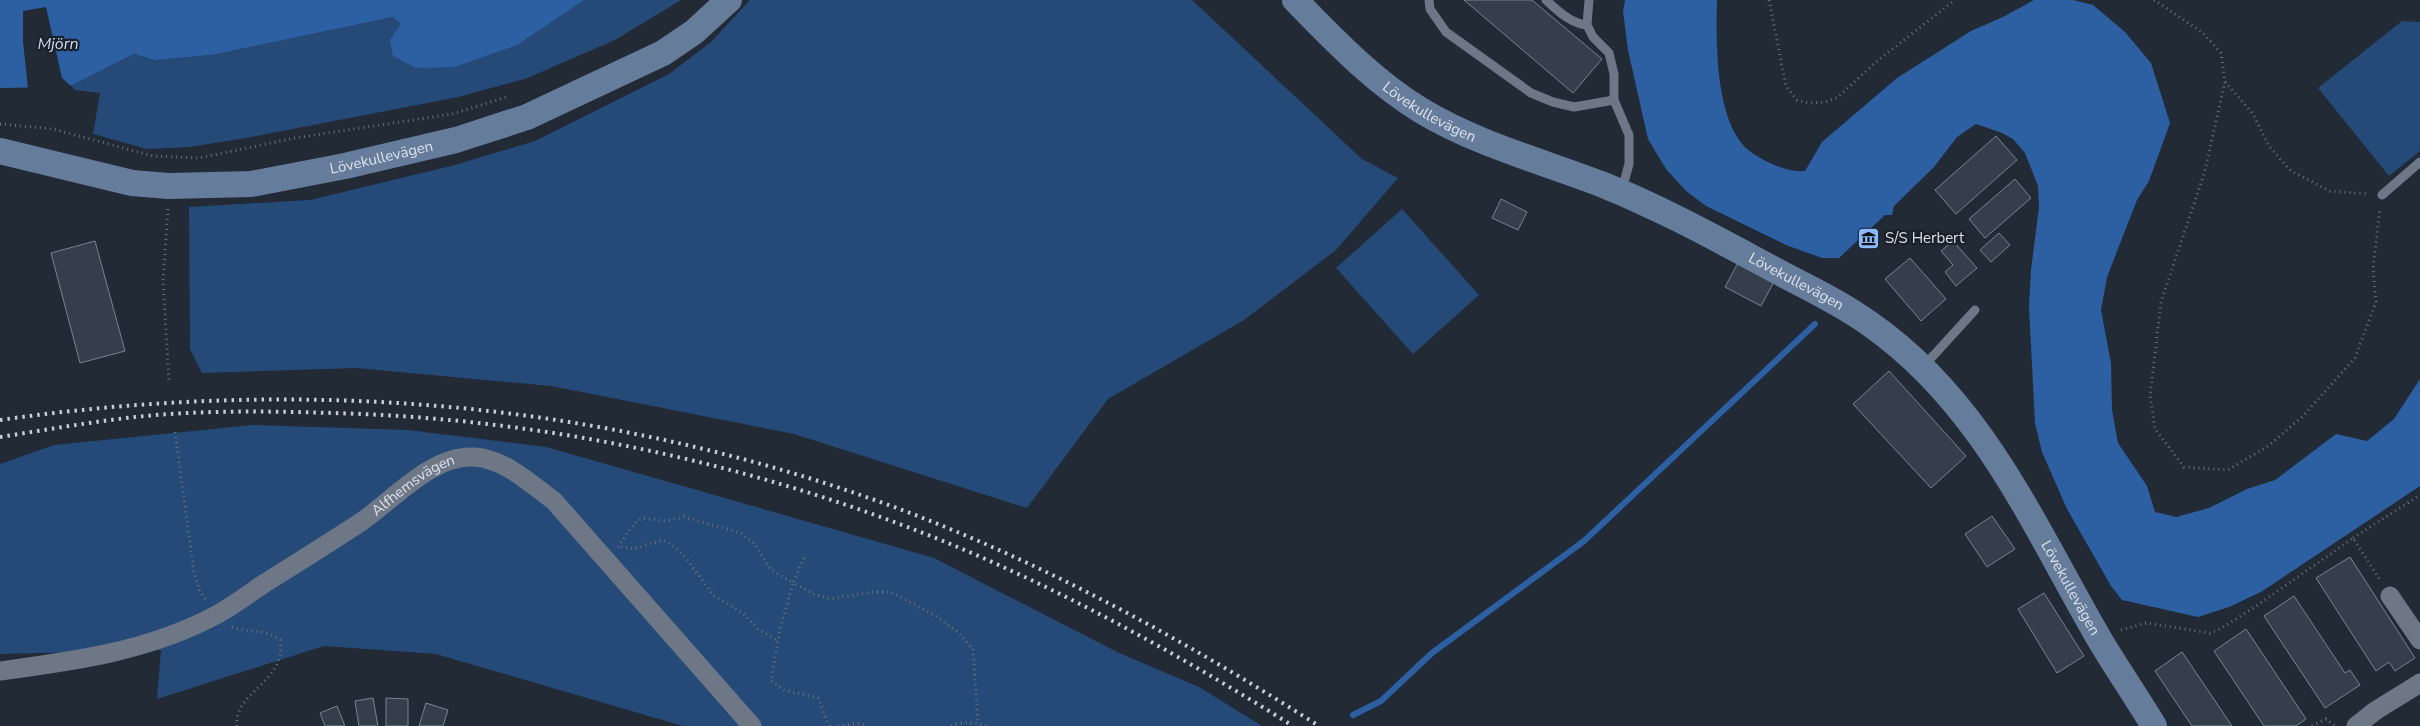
<svg xmlns="http://www.w3.org/2000/svg" width="2420" height="726" font-family="'Nunito Sans',sans-serif">
	<style>
		.green { fill: #254a78 }
		.water { fill: #2c60a2 }
		.pier { fill: #212a35 }
		.lines { fill: none; stroke-linecap: round; stroke-linejoin: round }
		.stream { stroke: #2c60a2; stroke-width: 6 }
		.building { fill: #353f4b; stroke: #798492 }
		.path { stroke: #69707a; stroke-width: 3; stroke-dasharray: 1 4; stroke-linecap: butt }
		.lane { stroke: #6d7785; stroke-width: 9 }
		.street { stroke: #6d7785; stroke-width: 19 }
		.secondary { stroke: #657c9b; stroke-width: 26 }
		.rail { stroke: #c7ced6; stroke-width: 4; stroke-dasharray: 2.5 5; stroke-linecap: butt }
		.labels { text-anchor: middle; dominant-baseline: central; stroke-width: 4.5; stroke-linejoin: round; paint-order: stroke }
		.street-label { font-size: 15px; fill: #dce2ea; stroke: #18202b }
		.poi-label { font-size: 15px; fill: #dce2ea; stroke: #18202b; text-anchor: start }
		.water-label { font-size: 16px; font-style: italic; fill: #cfddf0; stroke: #18202b }
	</style>
	<rect width="100%" height="100%" fill="#212a35"/>
	<g class="green">
		<path d="M584,0H681L615,40L525,79L458,97L246,138L190,147L147,149L93,134L100,93L75,90L71,85L134,54L154,60L212,55L393,17L401,24L571,8Z"/>
		<path d="M750,0H1192L1362,159L1398,178L1336,250L1244,320L1108,399L1027,508L794,434L551,386L356,368L202,373L190,349L189,207L310,200L451,166L535,141L669,74L711,42Z"/>
		<path d="M2402,21L2420,22V151L2389,176L2318,88Z"/>
		<path d="M1402,209L1479,295L1413,354L1336,268Z"/>
		<path d="M253,425L408,430L546,447L934,558L1117,652L1199,687L1262,726H683L436,654L324,646L157,699L161,650L0,654V464L54,445Z"/>
	</g>
	<g class="water">
		<path d="M0,0H584L517,45L454,67L416,68L393,56L390,40L401,24L393,17L212,55L154,60L134,54L68,87L0,88Z"/>
		<path d="M1625,0H1717C1716,41 1715,112 1743,145C1749,152 1760,158 1768,162C1781,168 1791,172 1805,171L1822,142L1897,78L1971,31L2003,17L2034,0H2073L2093,5L2125,32L2151,63L2170,123L2149,181L2137,200L2107,277L2101,310L2111,363L2112,410L2118,443L2147,486L2155,512L2176,517L2209,508L2247,489L2275,480L2336,434L2367,441L2394,419L2420,379V486L2261,592L2229,607L2198,617L2122,600L2111,586L2067,509L2042,452L2035,423L2029,307L2031,270L2039,207L2038,186L2025,153L2013,139L2002,133L1976,124L1957,137L1934,167L1894,206L1892,215H1885L1839,258H1822L1786,245L1706,206L1686,191L1666,169L1648,139L1628,50L1623,11Z"/>
	</g>
	<path class="pier" d="M46,7L62,78L72,87L68,90L28,89L23,41V11Z"/>
	<g class="lines">
		<path class="stream" d="M1353,715L1381,701L1432,653L1584,541L1815,324"/>
	</g>
	<g class="building">
		<path d="M1464,0H1532L1602,59L1573,93Z"/>
		<path d="M1996,136L2017,160L1956,214L1935,190Z"/>
		<path d="M2015,179L2031,198L1985,238L1969,219Z"/>
		<path d="M1501,199L1527,212L1518,230L1492,218Z"/>
		<path d="M1999,233L2010,245L1991,262L1980,250Z"/>
		<path d="M95,241L125,351L80,363L51,253Z"/>
		<path d="M1953,241L1977,268L1956,286L1945,272L1953,265L1941,251Z"/>
		<path d="M1741,257L1777,276L1761,306L1725,287Z"/>
		<path d="M1910,258L1946,299L1921,321L1885,279Z"/>
		<path d="M1889,371L1966,456L1931,488L1853,404Z"/>
		<path d="M1992,516L2015,549L1987,567L1965,534Z"/>
		<path d="M2350,557L2415,658L2395,671L2389,662L2376,671L2316,578Z"/>
		<path d="M2044,593L2084,656L2057,673L2018,609Z"/>
		<path d="M2294,596L2345,673L2350,670L2360,685L2325,708L2264,616Z"/>
		<path d="M2246,629L2306,719L2296,726H2264L2214,651Z"/>
		<path d="M2182,652L2232,726H2192L2155,671Z"/>
		<path d="M373,698L378,726H359L355,701Z"/>
		<path d="M386,698L408,699V726H386Z"/>
		<path d="M426,703L448,710L443,726H419Z"/>
		<path d="M337,706L345,726H325L320,713Z"/>
	</g>
	<g class="lines">
		<g class="path">
			<path d="M1769,0L1786,86L1797,100L1809,103L1825,102L1838,97L1876,62L1955,0"/>
			<path d="M2154,0L2203,33L2221,53L2225,82L2204,174L2161,302L2150,396L2155,429L2184,467L2228,470L2268,446L2302,417L2355,358L2376,302L2373,269L2380,208"/>
			<path d="M2225,82L2253,114L2269,146L2291,171L2330,191L2369,194"/>
			<path d="M0,124L53,129L153,156L199,158L295,138L452,114L507,97"/>
			<path d="M168,209L163,280L169,383"/>
			<path d="M175,432L194,572L200,592L206,600"/>
			<path d="M2353,538L2420,495"/>
			<path d="M618,547L634,524L642,518L665,521L684,517L741,533L755,544L771,570L793,583L805,555"/>
			<path d="M621,547L634,549L663,540L675,547L686,558L714,596L743,613L758,629L778,641"/>
			<path d="M232,627C250,634 261,627 280,640C288,681 233,692 237,726"/>
			<path d="M2121,630L2146,623L2210,633L2220,629L2255,607L2353,538L2380,580"/>
			<path d="M830,726C824,718 823,708 818,698L784,690L771,681L780,629L793,583L814,594L831,599L871,592H891L936,616L958,632L973,649L978,722"/>
			<path d="M838,726L860,723L866,726"/>
			<path d="M951,726C963,722 974,721 986,726"/>
			<path d="M2312,726L2326,719L2335,726"/>
		</g>
		<g class="lane">
			<path d="M1429,0L1430,9L1446,32L1531,93L1553,102L1574,107L1614,100"/>
			<path d="M1546,0C1558,11 1570,23 1587,25"/>
			<path d="M1589,0L1587,25L1593,37L1609,53L1614,74V100L1629,135V164L1622,190"/>
			<path d="M2382,195L2420,162"/>
			<path d="M1923,367L1975,310"/>
		</g>
		<g class="street">
			<path d="M2390,596L2420,640"/>
			<path id="s1" d="M0,671C75,661 150,651 218,614C234,605 250,593 265,583C297,563 329,543 361,522C393,500 432,455 473,457C504,458 531,484 554,501L752,726"/>
			<path d="M2356,726L2375,711L2420,683"/>
		</g>
		<g class="secondary">
			<path id="s2" d="M1295,0C1334,40 1374,82 1422,111C1477,144 1541,161 1601,184C1661,208 1717,239 1773,269C1806,287 1840,302 1870,324C1983,403 2034,527 2101,642C2118,670 2137,698 2154,726"/>
			<path id="s3" d="M0,151L132,183L169,186L251,184L345,166L456,140L527,117L663,53L694,32L729,0"/>
		</g>
		<g class="rail">
			<path d="M0,420C301,377 599,400 886,504C1039,560 1183,639 1319,726"/>
			<path d="M0,437C45,430 90,422 135,417C200,410 267,411 333,413C522,418 709,454 886,519C1029,571 1164,645 1293,726"/>
		</g>
	</g>
	<defs>
		<symbol id="museum-square" viewBox="-11 -11 22 22"><rect x="-9" y="-9" width="18" height="18" rx="4" fill="#89bafc" stroke="#18202b"/><path d="M0-6L6-3V-2H-6V-3ZM-5-1h2V3h-2ZM-1-1h2V3h-2ZM3-1h2V3H3ZM-6 4H6V6H-6Z" fill="#111"/></symbol>
	</defs>
	<g fill-rule="evenodd">
		<use href="#museum-square" x="1856" y="226" width="25" height="25"/>
	</g>
	<g class="labels">
		<g class="street-label">
			<text stroke="none"><textPath href="#s2" startOffset="176">Lövekullevägen</textPath></text>
			<text stroke="none"><textPath href="#s3" startOffset="388">Lövekullevägen</textPath></text>
			<text stroke="none"><textPath href="#s2" startOffset="581">Lövekullevägen</textPath></text>
			<text stroke="none"><textPath href="#s1" startOffset="461">Alfhemsvägen</textPath></text>
			<text stroke="none"><textPath href="#s2" startOffset="1001">Lövekullevägen</textPath></text>
		</g>
		<g class="poi-label">
			<text x="1885" y="238">S/S Herbert</text>
		</g>
		<g class="water-label">
			<text x="58" y="44">Mjörn</text>
		</g>
	</g>
</svg>
